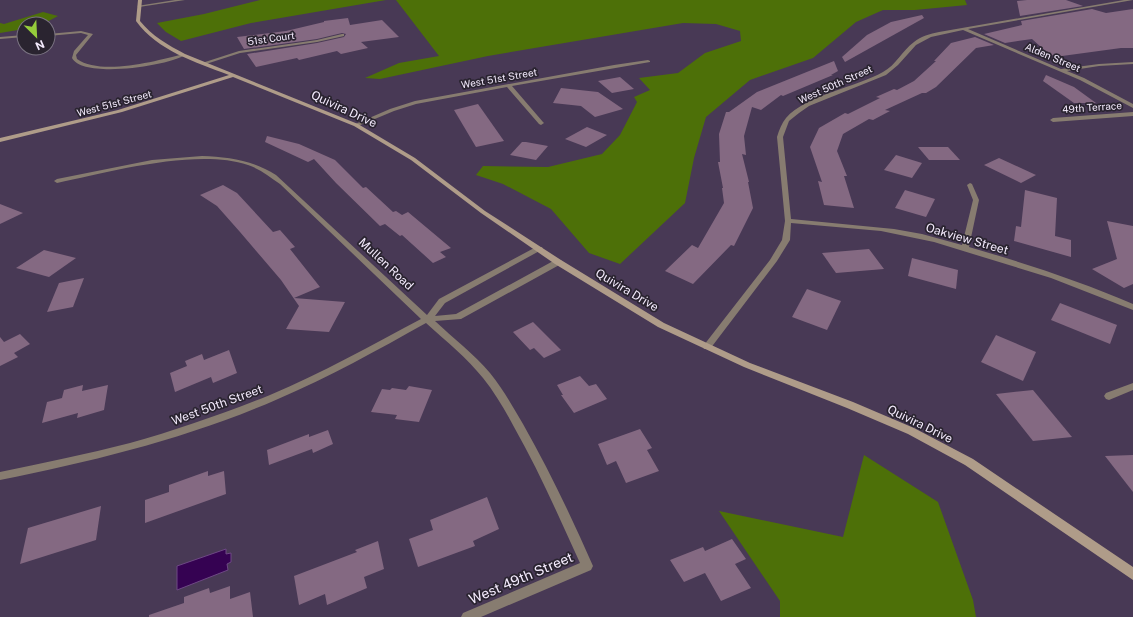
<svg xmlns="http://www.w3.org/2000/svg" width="1133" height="617" font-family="'Public Sans',sans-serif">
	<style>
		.green { fill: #4d7008 }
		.water { fill: #350252; stroke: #6e4885 }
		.building { fill: #846982 }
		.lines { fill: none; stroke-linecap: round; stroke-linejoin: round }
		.lane { fill: #877c70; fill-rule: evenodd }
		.street { fill: #877c70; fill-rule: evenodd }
		.secondary { fill: #af9c89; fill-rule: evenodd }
		.labels { text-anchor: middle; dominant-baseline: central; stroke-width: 3.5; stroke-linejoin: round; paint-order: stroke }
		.far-street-label { font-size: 10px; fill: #f4ebfd; stroke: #2a2430 }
		.street-label { font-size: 12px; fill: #f4ebfd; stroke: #2a2430 }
		.near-street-label { font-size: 14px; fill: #f4ebfd; stroke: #2a2430 }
	</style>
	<rect width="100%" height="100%" fill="#483955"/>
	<g class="green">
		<path d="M260,0H386L251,23L181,41L166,32L157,23L204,14Z"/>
		<path d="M396,0H965L967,5L915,10H883L856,22L813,58L750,80L706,117L694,158L685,203L620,264L589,253L551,209L503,184L476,175L483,166L548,167L602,154L620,135L637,102L634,97L650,90L639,78L678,73L705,53L741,41L740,31L716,24L683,23L488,56L380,79L365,78L399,63L439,56Z"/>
		<path d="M43,12L58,16L43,24H24V29L0,33V23L4,24Z"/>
		<path d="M864,455L938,502L973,600L976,617H780V601L719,511L843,537Z"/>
	</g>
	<path class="water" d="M226,549V554L231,553V562L227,564L228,570L177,590V566Z"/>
	<g class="building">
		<path d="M1027,0H1066L1083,6L1020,16L1017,1Z"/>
		<path d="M1092,9L1106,13L1133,9V48H1121L1062,56L1050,55L1032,39L1005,43L984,34L1022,25L1021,21Z"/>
		<path d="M922,15L924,18L845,62L842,57L867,35L891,22Z"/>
		<path d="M348,18L350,25L382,20L399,37L361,42L368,48L341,54L337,51L299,60L297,58L256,67L247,54L317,43L344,37L346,34L342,33L317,39L244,49L237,37L286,31L324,22V21Z"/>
		<path d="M975,37L994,45L976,48L936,87L926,93H922L885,110L890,111L873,120L869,119L843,134L837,151L847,176H844L854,208L824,205L818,181L822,182L810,147L819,128L845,113L848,114L880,98L876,97L894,89L897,90L914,81L936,61H934L951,43Z"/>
		<path d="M834,61L838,71L831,75H833L783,96L781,95L761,110L752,107L744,136L746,155L742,154L749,182H748L753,208L734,246L731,245L693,284L665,271L692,245L698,248L724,203L722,188H723L718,162H720L719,134L726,112H729L757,92Z"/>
		<path d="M1046,75L1074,87L1096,103H1074L1043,81Z"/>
		<path d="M620,77L634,89L612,93L598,81Z"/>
		<path d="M561,88L598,92L623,109L595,117L581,106L553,103Z"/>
		<path d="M478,104L504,141L476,147L454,110Z"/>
		<path d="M587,127L607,135L586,147L565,139Z"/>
		<path d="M267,136L299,144L335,160L363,188L366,187L393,212L396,211L402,215L408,212L451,248L440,252L446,257L433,263L402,235L400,236L385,224L380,226L336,183L314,159L308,162L265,142Z"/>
		<path d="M522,142H526L548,146L536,160L510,155Z"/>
		<path d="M918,147H948L960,160H929Z"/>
		<path d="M896,155L922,163L912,178L884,170Z"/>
		<path d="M999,158L1036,175L1021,183L984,165Z"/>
		<path d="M223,185L237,193L273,232L280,230L295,247L290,249L320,287L294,298L345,302L329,332L286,329L299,306L281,280L240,232L217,206L200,195Z"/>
		<path d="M905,190L935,199L926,217L895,208Z"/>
		<path d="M1025,190L1057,198L1055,236L1071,240V257L1014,241L1016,226L1021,227Z"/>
		<path d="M0,204L23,213L0,224Z"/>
		<path d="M1107,221L1133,226V284L1124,288L1092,269L1117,259Z"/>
		<path d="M869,249L884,269L836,273L822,253Z"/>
		<path d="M44,250L76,258L49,277L16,268Z"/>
		<path d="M912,258L958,270L956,289L908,276Z"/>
		<path d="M84,278L73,307L47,312L59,283Z"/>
		<path d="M807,289L841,301L827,330L792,317Z"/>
		<path d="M1060,303L1117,325L1110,344L1051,320Z"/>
		<path d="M533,322L561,350L544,358L534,348L530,350L513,332Z"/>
		<path d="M20,334L30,344L14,353L18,357L0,366V337L4,342Z"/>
		<path d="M996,335L1036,352L1023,381L981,362Z"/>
		<path d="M229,350L237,373L213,383L211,377L175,392L170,373L187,366L185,361L202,354L204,360Z"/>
		<path d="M580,376L589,386L596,384L607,399L574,413L561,395H563L557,385Z"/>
		<path d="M83,385L82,391L108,385L104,410L77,418L78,413L42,423L47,402L62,398L64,390Z"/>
		<path d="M409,386L432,390L419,422L395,419L397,415L371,412L382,389L390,390L392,388L406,390Z"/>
		<path d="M1033,390L1072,437L1033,441L996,394Z"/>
		<path d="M640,429L652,448L647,450L659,471L626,483L616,461L607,465L598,444Z"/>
		<path d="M328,430L333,444L313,453L312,449L269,465L267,450L309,434V437Z"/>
		<path d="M1133,455V492L1105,456Z"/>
		<path d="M208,471V476L224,471L226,494L145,523V500L169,492V485Z"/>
		<path d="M487,497L499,529L473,541L475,546L418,567L409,539L433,530L430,520Z"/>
		<path d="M101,506L96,540L20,564L28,528Z"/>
		<path d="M732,539L746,559L735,564L751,588L721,601L705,573L684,582L670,560L703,547L705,551Z"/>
		<path d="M378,541L384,569L364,577L367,588L327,605L325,594L299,605L294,576L357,552L355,550Z"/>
		<path d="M230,586V599L250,592L253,617H149V615L184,603V597L209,588L210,593Z"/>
	</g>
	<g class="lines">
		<g class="lane">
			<path d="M81,31L93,34L76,55L77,59C101,76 157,61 183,54L185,55C168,66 83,79 72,58L74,51L88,35L81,33L48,36V34Z"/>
			<path d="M24,35V37L0,39V37Z"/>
		</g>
		<g class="street">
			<path d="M175,0H185L139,7L137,6Z"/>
			<path d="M1124,0H1133L968,29L1061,69L1099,64L1133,62V64L1099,66L1067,71L1084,78L1133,104V108L1080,80L963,30L931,37L916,45L898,65L886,75L809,106L799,113L789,121L783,137L791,219L894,229L922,234L962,245L973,200L967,185L970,183L972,184L979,200L969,247C1024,263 1080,281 1133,304V310L1051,278L934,242L881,231L791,223L790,240L777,261L710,349H704L703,347L704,345L770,260L782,240L785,221L777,137C779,130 782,123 786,118C806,95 857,87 883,72C896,65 902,51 914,42C921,36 930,34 939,32Z"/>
			<path d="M342,34H344V36L317,42L240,53L206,64L202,63L239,51L317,40Z"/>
			<path d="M648,60L650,61V62L512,86L543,122L544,123L541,125L539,124L507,87L416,104L394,111L358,126L353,125L390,109L415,101L614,65Z"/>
			<path d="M1133,112V116L1053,122L1050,120L1053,118Z"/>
			<path d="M202,156C228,157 253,160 276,175L427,315L439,299L536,247H542L543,249L445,303L435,316L456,314L555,260H561L562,262L561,264L461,319L435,321C453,338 474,354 490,373C503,389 513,407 523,424C549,470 572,518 593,566L591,570L481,617H461L463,613L580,563C559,517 539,471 514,427C505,410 495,393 483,378C467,358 446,341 426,323C378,350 329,377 278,399C189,438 95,461 0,480V472C43,463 87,454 130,443C177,430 225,413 270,395C322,373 372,345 421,319L280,184C270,177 260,169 248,165C196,148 110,172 57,183L54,181L57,179L152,160Z"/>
			<path d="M1133,383V390L1109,400L1106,399L1104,396L1106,393Z"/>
		</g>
		<path class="secondary" d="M138,0H142L140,21C152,36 168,45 185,54L358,124L415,158L485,211L561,260L664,323L750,363L853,402L914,428L973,459L1133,567V580L965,465L908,434L847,408L744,367L658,327L555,264L481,213L411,160L354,126L233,77L122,112L0,142V138L118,110L229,75C195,62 158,51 136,21Z"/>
	</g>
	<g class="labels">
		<g class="far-street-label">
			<text transform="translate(271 38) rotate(-8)">51st Court</text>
			<text transform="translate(1053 57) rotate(23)">Alden Street</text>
			<text transform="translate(499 78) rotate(-10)">West 51st Street</text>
			<text transform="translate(835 84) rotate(-24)">West 50th Street</text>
			<text transform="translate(114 103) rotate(-15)">West 51st Street</text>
			<text transform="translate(1092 107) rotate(-4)">49th Terrace</text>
		</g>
		<g class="street-label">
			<text transform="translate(344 109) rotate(25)">Quivira Drive</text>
			<text transform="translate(967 239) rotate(16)">Oakview Street</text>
			<text transform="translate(386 264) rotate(43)">Mullen Road</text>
			<text transform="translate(627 290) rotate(31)">Quivira Drive</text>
			<text transform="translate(217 405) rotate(-20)">West 50th Street</text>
			<text transform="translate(920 424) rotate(26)">Quivira Drive</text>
		</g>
		<g class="near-street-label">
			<text transform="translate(521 578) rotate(-23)">West 49th Street</text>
		</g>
	</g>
	<g transform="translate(36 36) rotate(156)"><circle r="19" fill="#2a2430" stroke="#7b7482"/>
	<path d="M0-3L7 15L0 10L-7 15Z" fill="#95cc3b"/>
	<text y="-6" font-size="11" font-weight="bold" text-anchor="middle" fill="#f4ebfd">N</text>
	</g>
</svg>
